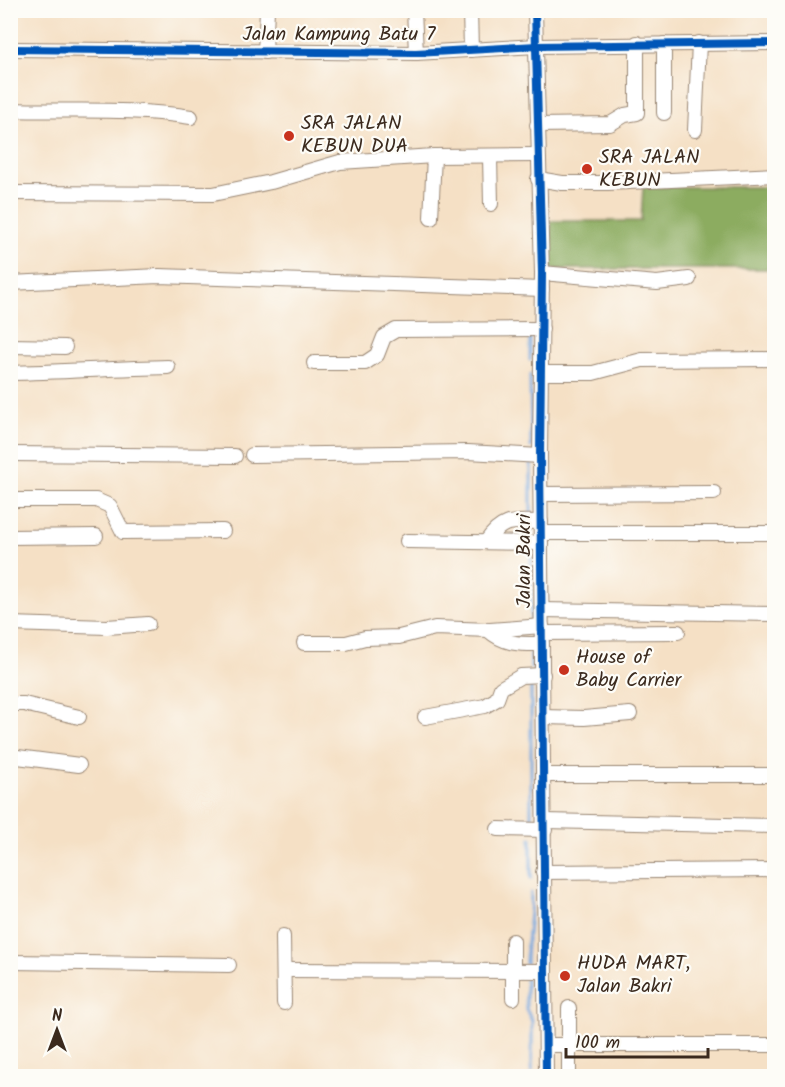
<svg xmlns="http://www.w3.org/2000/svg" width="785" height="1087" font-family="Kalam,sans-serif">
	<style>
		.forest { fill: #8cac60; stroke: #646b3f; stroke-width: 1.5 }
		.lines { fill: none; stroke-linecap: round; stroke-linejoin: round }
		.stream { stroke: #72a5de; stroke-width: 3 }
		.minor-casing { stroke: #988572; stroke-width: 16 }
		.minor { stroke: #fff; stroke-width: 14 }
		.cycleway-casing { stroke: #fdfcf7; stroke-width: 11 }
		.cycleway { stroke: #0057b8; stroke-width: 8 }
		.poi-dot { fill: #c8321e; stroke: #fdfcf7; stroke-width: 2 }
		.labels { text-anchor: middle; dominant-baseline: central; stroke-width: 4.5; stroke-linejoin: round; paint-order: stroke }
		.street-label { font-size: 20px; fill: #3b2a1e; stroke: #fdfcf7 }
		.poi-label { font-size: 20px; fill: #3b2a1e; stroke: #fdfcf7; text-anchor: start }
	</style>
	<rect width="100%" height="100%" fill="#fdfcf7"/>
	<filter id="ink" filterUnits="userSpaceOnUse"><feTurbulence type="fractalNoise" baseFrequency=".0167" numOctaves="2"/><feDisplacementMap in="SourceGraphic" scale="12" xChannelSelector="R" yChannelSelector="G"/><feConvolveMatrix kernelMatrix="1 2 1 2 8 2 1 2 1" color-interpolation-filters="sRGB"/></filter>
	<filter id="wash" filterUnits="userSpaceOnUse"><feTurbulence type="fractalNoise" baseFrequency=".008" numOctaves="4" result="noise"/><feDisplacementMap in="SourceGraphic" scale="24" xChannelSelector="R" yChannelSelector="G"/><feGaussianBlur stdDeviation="1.35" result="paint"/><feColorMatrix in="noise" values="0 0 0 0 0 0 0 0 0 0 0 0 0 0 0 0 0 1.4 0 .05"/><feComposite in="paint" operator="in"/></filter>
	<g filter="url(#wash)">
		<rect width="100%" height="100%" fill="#f5e0c5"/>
		<path class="forest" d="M643,187H774V228L770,229V269H551V221H641Z"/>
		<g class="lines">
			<g class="stream">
				<path d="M530,337V360"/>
				<path d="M530,375L531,447"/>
				<path d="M531,463V514"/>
				<path d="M531,530V535"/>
				<path d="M531,551V618"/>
				<path d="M531,634V636"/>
				<path d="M531,652V668"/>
				<path d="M531,683V821"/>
				<path d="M531,838V878"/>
				<path d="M526,963C526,939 531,918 531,893"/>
				<path d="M526,979V1009L532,1021V1071"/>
			</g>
		</g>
	</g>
	<g filter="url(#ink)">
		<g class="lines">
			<defs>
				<g id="minor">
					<path d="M414,10L416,53"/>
					<path d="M470,10L471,50"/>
					<path d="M535,10L542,273L540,456L546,1076"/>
					<path d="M10,49L416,53L537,46L774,43"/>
					<path d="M265,52L267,10"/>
					<path d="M10,110C71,112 131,107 191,117"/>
					<path d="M664,113V44"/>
					<path d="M537,125L610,124L625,115L637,113V43"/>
					<path d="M695,130L699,43"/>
					<path d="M490,156L491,204"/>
					<path d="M538,179L562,183H608L774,175"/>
					<path d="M10,193L213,194L271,182L340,162L434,156L538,155"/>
					<path d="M431,218L434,156"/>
					<path d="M542,273L657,283L689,279"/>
					<path d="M10,283L159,276L542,289"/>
					<path d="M10,346L65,347"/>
					<path d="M314,363H365L377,355L384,337L396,330L542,329"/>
					<path d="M10,373C63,372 115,368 168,367"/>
					<path d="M542,373H593L642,360L774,359"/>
					<path d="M10,454L235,456"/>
					<path d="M252,455L468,452L540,456"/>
					<path d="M541,494L714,493"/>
					<path d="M10,500H96L110,506L123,532L223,531"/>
					<path d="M541,533H774"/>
					<path d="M10,537L96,536"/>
					<path d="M407,541L541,543"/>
					<path d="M486,542C503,517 514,522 541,522"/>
					<path d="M542,610L774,614"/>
					<path d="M10,624L107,627L148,624"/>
					<path d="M488,630C505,645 520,644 542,644"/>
					<path d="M542,633L678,632"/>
					<path d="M304,643H346L365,638L399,637L435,628L490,630L542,626"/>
					<path d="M10,704H24L79,717"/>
					<path d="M425,717L485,706L497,699L501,688L521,676L543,675"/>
					<path d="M543,717L584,718L630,714"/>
					<path d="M10,756L79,765"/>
					<path d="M544,775H774"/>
					<path d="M545,821L774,826"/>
					<path d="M498,829L545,830"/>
					<path d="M543,872L774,870"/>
					<path d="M283,936L284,1003"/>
					<path d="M513,941V998"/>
					<path d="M10,962L229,965"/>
					<path d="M284,970L544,971"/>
					<path d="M569,1008V1076"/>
					<path d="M546,1045H774"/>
				</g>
			</defs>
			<use href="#minor" class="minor-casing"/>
			<use href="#minor" class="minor"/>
			<defs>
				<g id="cycleway">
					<path d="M535,10L542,273L540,456L546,1076"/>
					<path d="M10,49L416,53L537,46L774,43"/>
				</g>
			</defs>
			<use href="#cycleway" class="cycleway-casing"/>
			<use href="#cycleway" class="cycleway"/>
		</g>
	</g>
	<g class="poi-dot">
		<circle cx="289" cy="136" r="6"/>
		<circle cx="587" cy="169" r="6"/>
		<circle cx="564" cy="670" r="6"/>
		<circle cx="565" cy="976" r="6"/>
	</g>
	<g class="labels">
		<g class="street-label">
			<text x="339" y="35">Jalan Kampung Batu 7</text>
			<text transform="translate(525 561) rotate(-90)">Jalan Bakri</text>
		</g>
		<g class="poi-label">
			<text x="301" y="124">SRA JALAN<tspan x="301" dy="23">KEBUN DUA</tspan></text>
			<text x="599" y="158">SRA JALAN<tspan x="599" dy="23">KEBUN</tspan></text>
			<text x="576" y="658">House of<tspan x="576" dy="23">Baby Carrier</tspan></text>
			<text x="577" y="964">HUDA MART,<tspan x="577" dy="23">Jalan Bakri</tspan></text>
		</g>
	</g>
	<rect width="785" height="1087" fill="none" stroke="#fdfcf7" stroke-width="36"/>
	<g transform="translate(57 1030)" stroke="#fdfcf7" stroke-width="4.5" paint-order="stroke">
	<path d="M0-4.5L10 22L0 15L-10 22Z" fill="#3b2a1e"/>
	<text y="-9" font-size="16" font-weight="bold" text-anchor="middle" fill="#3b2a1e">N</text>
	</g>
	<path d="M566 1048v9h142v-9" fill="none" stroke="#3b2a1e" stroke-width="3"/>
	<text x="575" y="1048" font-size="18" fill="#3b2a1e" stroke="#fdfcf7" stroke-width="4.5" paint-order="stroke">100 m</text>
</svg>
